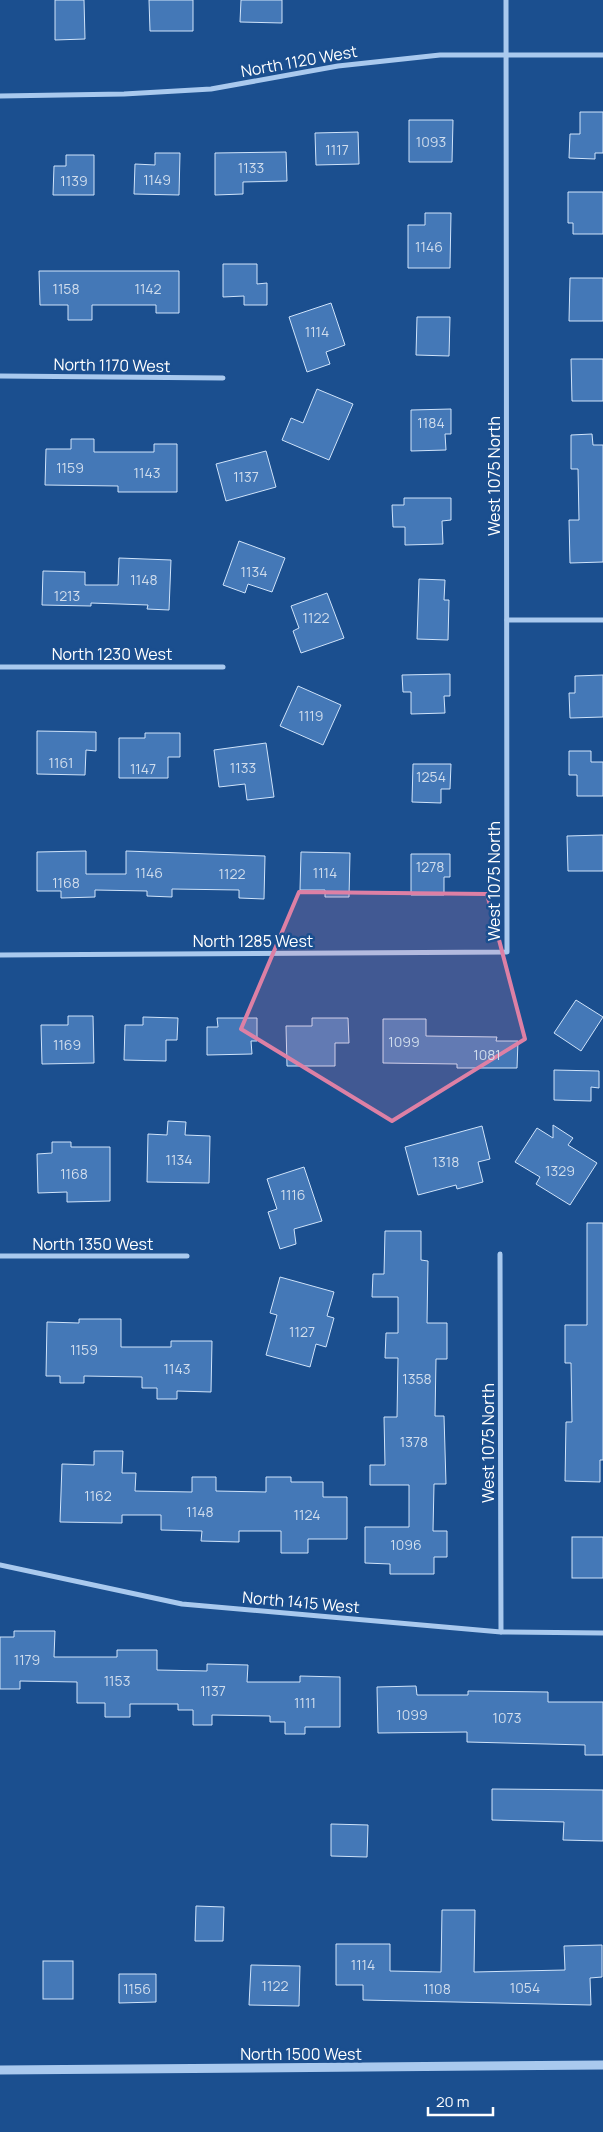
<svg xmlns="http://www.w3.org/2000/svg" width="603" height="2132" font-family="Manrope,sans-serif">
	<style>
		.building { fill: #4478b7; stroke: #cfe3fa }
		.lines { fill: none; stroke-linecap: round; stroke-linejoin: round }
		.minor { stroke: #a9c9ee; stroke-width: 5 }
		.tertiary { stroke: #a9c9ee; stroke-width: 9 }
		.marked { fill: #dd80a5; fill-opacity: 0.2; stroke: #dd80a5; stroke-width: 4; stroke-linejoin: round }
		.labels { text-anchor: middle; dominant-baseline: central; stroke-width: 5; stroke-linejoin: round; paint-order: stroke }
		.number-label { font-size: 14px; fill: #d0dded }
		.street-label { font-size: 16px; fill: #fff; stroke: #1b4f8f }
	</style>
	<rect width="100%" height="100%" fill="#1b4f8f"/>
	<g class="building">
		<path d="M55,0H84L85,39L55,40Z"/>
		<path d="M149,0H193V31H150Z"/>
		<path d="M241,0H282V23L240,22Z"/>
		<path d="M580,112H603V153H595V159L569,158L570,134H580Z"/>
		<path d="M409,120H453L452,162H409Z"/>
		<path d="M358,132L359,164L316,165L315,133Z"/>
		<path d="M286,152L287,181L243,182V194L215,195V153Z"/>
		<path d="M155,153H180L179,195L134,194L135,164L155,165Z"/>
		<path d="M66,155H94V195H53L54,166H66Z"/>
		<path d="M568,192H603V234H573V223H568Z"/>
		<path d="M425,213H451L450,268H408V225H425Z"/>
		<path d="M223,264H257V284L267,283V305H244V296L223,297Z"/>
		<path d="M39,271H179V313H156V305H92V320H68V305H40Z"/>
		<path d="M570,278H603V321H569Z"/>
		<path d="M331,303L345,345L326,352L330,364L307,372L289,317Z"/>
		<path d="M417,317H450L449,356L416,355Z"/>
		<path d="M571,359H603V401H572Z"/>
		<path d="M317,389L353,404L329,460L282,440L291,418L303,423Z"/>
		<path d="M451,409V434H445L446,450L411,451V410Z"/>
		<path d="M592,434L593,445H603V562L570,563L569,520H579L578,469H571V435Z"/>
		<path d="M71,439H94V452H154V444H177V492H118V486L45,485L46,449H71Z"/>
		<path d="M266,451L276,487L226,501L216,464Z"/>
		<path d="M404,498H451V520L442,521L443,544L405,545V527H393L392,505H404Z"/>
		<path d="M239,541L285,558L272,592L248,584L245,593L223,585Z"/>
		<path d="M119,558L171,560L169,610L147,609L148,605L91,603V606L42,605L43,571L85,572V585H118Z"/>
		<path d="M419,579L445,580L444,600H449L448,640L417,639Z"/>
		<path d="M327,593L344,638L301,653L293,631L299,628L291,606Z"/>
		<path d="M450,674V696H444L445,713L411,714V692H403L402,675Z"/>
		<path d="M603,675V717L570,718L569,693H575V676Z"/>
		<path d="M298,686L341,705L323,745L280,726Z"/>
		<path d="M37,731L96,732V751L86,750L85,775L37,774Z"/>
		<path d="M145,733H180V757H168V778H119V738H145Z"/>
		<path d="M266,743L274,797L247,800L245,784L219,787L214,750Z"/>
		<path d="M569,751H591V762H603V796H577V775H569Z"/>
		<path d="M413,764H451L450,789H441V803L412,802Z"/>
		<path d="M603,835V871H568L567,836Z"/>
		<path d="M86,851V874H126V851L265,856L264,899L239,898V890L172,889V897L147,896V891L95,890V897L61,898V891H37V852Z"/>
		<path d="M301,852L350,853L349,897H325V890H300Z"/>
		<path d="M411,854H450V877H444V895H411Z"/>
		<path d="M576,1000L603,1017L581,1051L554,1033Z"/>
		<path d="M68,1016H93L94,1063L42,1064L41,1025H68Z"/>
		<path d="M143,1017L178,1018L177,1040H166V1061L124,1060L125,1025H143Z"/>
		<path d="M217,1018H257V1041H251L252,1054L207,1055V1027H218Z"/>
		<path d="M312,1018H348L349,1043H335V1066H287L286,1026H312Z"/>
		<path d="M383,1019H426V1036L497,1037L496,1041H518L517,1068H457V1064L383,1063Z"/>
		<path d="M554,1070L599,1071V1088L591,1087V1101L554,1100Z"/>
		<path d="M168,1121L186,1122L185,1135L210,1136L209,1183L147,1182L148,1134L167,1135Z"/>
		<path d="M553,1125L573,1138L568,1145L597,1163L570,1205L536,1184L540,1177L515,1162L537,1128L553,1138Z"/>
		<path d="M482,1126L490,1159L478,1162L483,1182L457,1189L456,1185L418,1195L405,1147Z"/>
		<path d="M52,1142H71V1147H110V1201L67,1202V1192L38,1193L37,1154L52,1153Z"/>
		<path d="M304,1167L322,1221L294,1229L296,1244L280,1249L268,1212L277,1209L267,1179Z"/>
		<path d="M587,1223H603V1460H600V1482L565,1481L566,1422H572L571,1363H565V1325H587Z"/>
		<path d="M385,1231H421V1260L428,1261L427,1323H447V1359H436L435,1416H444L446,1484H434L433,1531H447V1557H434V1574H390V1564L365,1563V1527H409V1485H370V1465H385L384,1417H397L398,1358H385L386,1333H398V1297H372L373,1274H384Z"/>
		<path d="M280,1277L334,1292L327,1316L334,1318L326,1347L316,1344L310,1367L266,1355L277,1315L270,1313Z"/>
		<path d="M79,1319H121V1347H171V1341H212L211,1392L177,1391V1399H157V1388H142V1377L84,1376V1383H60V1376H46L47,1322L79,1323Z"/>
		<path d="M94,1451H123L122,1473H136L135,1491L192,1492V1477H216V1491L266,1492V1477H291V1482H323V1497H347V1539H308V1553H281V1531H239V1542L201,1541L202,1531L161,1530V1515H122V1523L60,1522L62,1464L94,1465Z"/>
		<rect x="572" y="1537" width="31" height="41"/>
		<path d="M14,1631H55L54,1657H117V1650H157V1670L207,1671V1664L248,1665L247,1682H300V1676L340,1677V1727H305V1734H285V1722H270V1716L212,1715V1725H193V1710H178V1704H130V1717H105V1703H77V1682L20,1681V1689H0V1637H14Z"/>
		<path d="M416,1686L417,1695H468V1691L548,1692V1702H603V1755H585V1745L467,1742V1732L378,1733L377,1687Z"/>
		<path d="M492,1789L603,1790V1841L563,1840L564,1822L492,1820Z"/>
		<path d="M331,1824L368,1825L367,1857L331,1856Z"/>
		<path d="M196,1906L224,1907L223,1941H195Z"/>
		<path d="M442,1910H475L474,1972L565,1970L564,1946L602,1945V1977L590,1978L591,2005L363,2000V1985H336V1944H390V1971L441,1972Z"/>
		<rect x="43" y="1961" width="30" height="38"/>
		<path d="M251,1965L300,1966L299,2006L249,2005Z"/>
		<path d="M119,1974H156V2002L119,2003Z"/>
	</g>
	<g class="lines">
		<g class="minor">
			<path d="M0,96L124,94L211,89L338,66L440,55H603"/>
			<path d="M0,376L223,378"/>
			<path d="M507,620H603"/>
			<path d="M0,667H223"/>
			<path d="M0,955L507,952L506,0"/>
			<path d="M500,1254L501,1632"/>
			<path d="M0,1256H187"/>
			<path d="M0,1565L182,1604L501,1632L603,1633"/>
		</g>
		<path class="tertiary" d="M0,2070L603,2065"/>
	</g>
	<path class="marked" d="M299,892L487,894L525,1039L392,1121L241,1029Z"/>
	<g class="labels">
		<g class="number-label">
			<text x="431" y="141">1093</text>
			<text x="337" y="149">1117</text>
			<text x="251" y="167">1133</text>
			<text x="157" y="179">1149</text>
			<text x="74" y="180">1139</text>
			<text x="429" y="246">1146</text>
			<text x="66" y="288">1158</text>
			<text x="148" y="288">1142</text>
			<text x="317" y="331">1114</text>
			<text x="431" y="422">1184</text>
			<text x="70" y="467">1159</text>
			<text x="147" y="472">1143</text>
			<text x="246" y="476">1137</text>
			<text x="254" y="571">1134</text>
			<text x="144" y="579">1148</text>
			<text x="67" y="595">1213</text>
			<text x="316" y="617">1122</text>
			<text x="311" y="715">1119</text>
			<text x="61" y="762">1161</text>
			<text x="243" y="767">1133</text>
			<text x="143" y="768">1147</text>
			<text x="431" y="776">1254</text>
			<text x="430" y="866">1278</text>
			<text x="149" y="872">1146</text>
			<text x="325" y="872">1114</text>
			<text x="232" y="873">1122</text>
			<text x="66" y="882">1168</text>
			<text x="404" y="1041">1099</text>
			<text x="67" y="1044">1169</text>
			<text x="487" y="1054">1081</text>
			<text x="179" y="1159">1134</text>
			<text x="446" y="1161">1318</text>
			<text x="560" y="1170">1329</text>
			<text x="74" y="1173">1168</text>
			<text x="293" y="1194">1116</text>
			<text x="302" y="1331">1127</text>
			<text x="84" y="1349">1159</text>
			<text x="177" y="1368">1143</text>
			<text x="417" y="1378">1358</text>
			<text x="414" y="1441">1378</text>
			<text x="98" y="1495">1162</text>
			<text x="200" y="1511">1148</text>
			<text x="307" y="1514">1124</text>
			<text x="406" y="1544">1096</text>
			<text x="27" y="1659">1179</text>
			<text x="117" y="1680">1153</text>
			<text x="213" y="1690">1137</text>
			<text x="305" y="1702">1111</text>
			<text x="412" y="1714">1099</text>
			<text x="507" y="1717">1073</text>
			<text x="363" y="1964">1114</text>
			<text x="275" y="1985">1122</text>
			<text x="525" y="1987">1054</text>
			<text x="137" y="1988">1156</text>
			<text x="437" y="1988">1108</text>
		</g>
		<g class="street-label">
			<text transform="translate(299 61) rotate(-10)">North 1120 West</text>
			<text transform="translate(112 365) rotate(1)">North 1170 West</text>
			<text transform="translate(494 476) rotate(-90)">West 1075 North</text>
			<text x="112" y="654">North 1230 West</text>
			<text transform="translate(494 881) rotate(-90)">West 1075 North</text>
			<text x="253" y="941">North 1285 West</text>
			<text x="93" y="1244">North 1350 West</text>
			<text transform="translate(488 1443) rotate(-90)">West 1075 North</text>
			<text transform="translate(301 1602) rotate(5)">North 1415 West</text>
			<text x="301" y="2054">North 1500 West</text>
		</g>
	</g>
	<path d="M428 2107v8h65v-8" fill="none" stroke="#ffffff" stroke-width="2.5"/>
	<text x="436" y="2107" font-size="15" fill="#ffffff" stroke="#1b4f8f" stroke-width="4" paint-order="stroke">20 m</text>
</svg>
